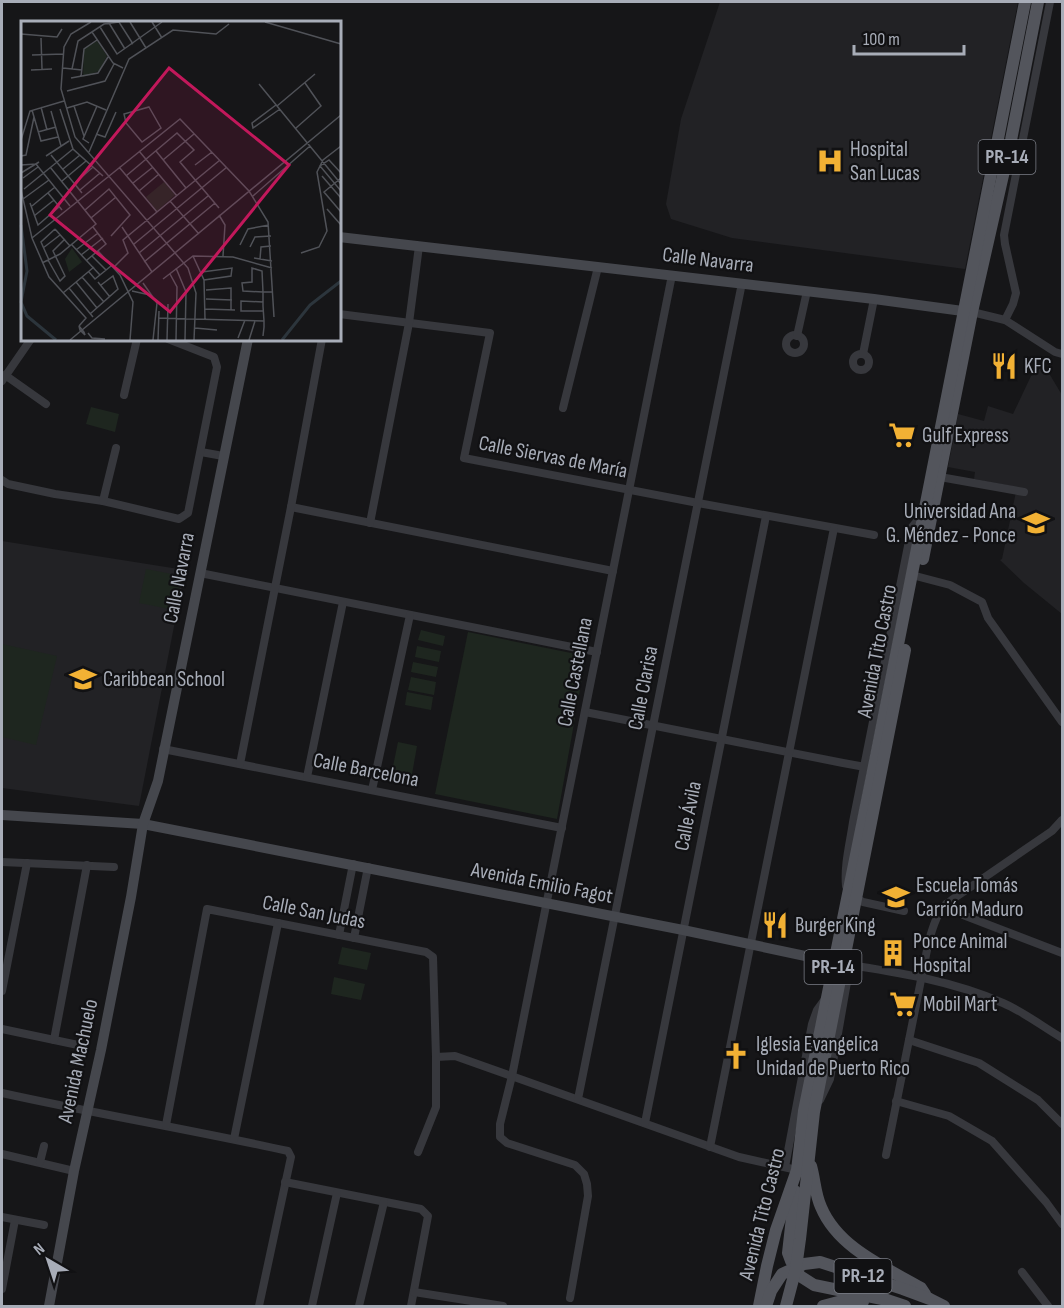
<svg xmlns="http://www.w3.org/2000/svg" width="1064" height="1308" font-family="'Sofia Sans Condensed',sans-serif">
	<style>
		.built { fill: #222225 }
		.green { fill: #1e261f }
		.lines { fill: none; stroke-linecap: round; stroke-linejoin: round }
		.street { stroke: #37383d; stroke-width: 8 }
		.secondary { stroke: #45474d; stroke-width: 10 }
		.primary { stroke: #53555c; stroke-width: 12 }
		.labels { text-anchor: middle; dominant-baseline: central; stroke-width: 4.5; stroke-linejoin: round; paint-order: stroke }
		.shield { fill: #111113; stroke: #7b7e86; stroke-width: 1.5 }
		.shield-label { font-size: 20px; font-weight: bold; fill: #a8adb8 }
		.poi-label { font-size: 21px; fill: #a8adb8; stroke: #111113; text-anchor: start }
		.street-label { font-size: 21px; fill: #a8adb8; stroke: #111113 }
		.inset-river { fill: none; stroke: #2c353c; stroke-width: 3 }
		.inset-road { fill: none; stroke: #505258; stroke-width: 1.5 }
		.view { fill: #c2185b; fill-opacity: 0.15; stroke: #c2185b; stroke-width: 3 }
		.inset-edge { fill: none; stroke: #a8adb8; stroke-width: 3 }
	</style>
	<rect width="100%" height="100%" fill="#161618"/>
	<g class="built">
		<path d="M720,2H1018L965,269L732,238L671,219L666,204L681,119Z"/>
		<path d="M1044,365L1062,395V614L1024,583L1000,560L1002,559L1017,487L974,479L975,472L948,467L958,414L984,421L988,406L1013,414L1031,376Z"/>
		<path d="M2,541L185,570L139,806L2,788Z"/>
	</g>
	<g class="green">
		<path d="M91,407L119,414L115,432L86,424Z"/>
		<path d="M146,569L182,576L175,610L139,603Z"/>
		<path d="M421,630L445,636L443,646L418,640Z"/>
		<path d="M468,632L586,656L557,819L435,794Z"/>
		<path d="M2,644L57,656L36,745L2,737Z"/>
		<path d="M417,646L441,651L439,662L415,657Z"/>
		<path d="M413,662L438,667L436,677L411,672Z"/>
		<path d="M411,677L436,682L434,695L408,690Z"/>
		<path d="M407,692L433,697L431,710L405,705Z"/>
		<path d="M398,742L417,746L411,780L391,776Z"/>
		<path d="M342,947L371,953L367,970L338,964Z"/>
		<path d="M334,977L365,984L361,1000L331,994Z"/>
	</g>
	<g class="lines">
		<g class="street">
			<path d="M972,312L1005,320L1055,352L1062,354"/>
			<path d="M339,314L490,333L464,458L698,503L874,535"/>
			<path d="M1005,320L1013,304L1016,293L1005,244L1004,235L1050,2"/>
			<circle cx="795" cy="344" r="9"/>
			<path d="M797,336L807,291"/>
			<circle cx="861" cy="362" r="8"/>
			<path d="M863,354L874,299"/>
			<path d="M5,375L46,404"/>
			<path d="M2,381L31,339"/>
			<path d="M124,395L137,339"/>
			<path d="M563,408L598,267"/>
			<path d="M201,452L223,456"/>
			<path d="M940,477L1024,492"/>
			<path d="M2,480L8,484L55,494L103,501L179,519L188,513L217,367L214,357L168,339"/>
			<path d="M103,501L116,448"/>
			<path d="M291,507L613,571"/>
			<path d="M370,523L409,323L419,246"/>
			<path d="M200,573L597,652"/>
			<path d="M908,574L950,585L982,602L988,618L1062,722"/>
			<path d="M585,712L843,763L865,767L869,766"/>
			<path d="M163,749L562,828"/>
			<path d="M240,764L291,507L322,339"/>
			<path d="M307,777L343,602"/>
			<path d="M372,790L410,615"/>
			<path d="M2,862L114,867"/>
			<path d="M846,886C844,865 850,843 853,822L910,536L912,527L922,515"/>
			<path d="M856,898L863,902L904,911"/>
			<path d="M946,904L963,915L1062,953"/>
			<path d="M339,935L353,864"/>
			<path d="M354,938L368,867"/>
			<path d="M843,964C897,972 953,981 1003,1003C1024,1012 1043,1027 1062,1038"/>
			<path d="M2,991L27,863"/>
			<path d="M2,1029L78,1045"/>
			<path d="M54,1040L87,865"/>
			<path d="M909,1040L979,1063L1038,1100L1062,1124"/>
			<path d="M436,1057L455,1056L739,1157L797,1170"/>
			<path d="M2,1093C97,1114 192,1130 288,1151L291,1157L259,1306"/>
			<path d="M578,1099L742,283"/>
			<path d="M820,1100L830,1079L850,965"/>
			<path d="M896,1101L949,1116L992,1141L1046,1202L1062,1224"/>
			<path d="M645,1123L766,516"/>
			<path d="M166,1125L207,909L426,952L433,957L436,1057V1107L418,1152"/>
			<path d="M234,1139L278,923"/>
			<path d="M710,1147L834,528"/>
			<path d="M2,1154L74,1171"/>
			<path d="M886,1155L929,940C935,921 937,911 953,899L1052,831L1062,820"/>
			<path d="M40,1162L44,1146"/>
			<path d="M785,1167L812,1024L817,1010L825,999"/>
			<path d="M285,1182L421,1209L428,1216L411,1306"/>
			<path d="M2,1217L44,1225"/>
			<path d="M1022,1272L1048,1306"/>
			<path d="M2,1289L15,1220"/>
			<path d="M414,1292L503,1306"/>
			<path d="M570,1298L588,1196L587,1184L584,1174L575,1165L507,1143L500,1137V1124L512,1076L672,275"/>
			<path d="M312,1306L337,1193"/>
			<path d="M359,1306L384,1202"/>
		</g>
		<g class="secondary">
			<path d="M339,237L874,299L970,312"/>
			<path d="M2,815L143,824L683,930L843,964"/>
			<path d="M49,1306L74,1171L101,1050L131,897L143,824L158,781L248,339"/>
		</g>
		<g class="primary">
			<path d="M923,559L972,312L1011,140L1038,2"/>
			<path d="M811,1166C815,1180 815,1194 821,1207C838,1248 885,1267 921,1288L925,1294"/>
			<path d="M795,1191L788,1253L791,1261L800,1276L814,1285L887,1300L905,1306"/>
			<path d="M759,1306L767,1266L776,1230L797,1170L804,1111L874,766L1025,2"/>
			<path d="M766,1306L771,1291L782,1274L804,1264L820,1262L903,1289L930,1299L944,1306"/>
			<path d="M786,1306L796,1268L800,1239L814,1112L905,650"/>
			<path d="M823,1306L838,1302H863"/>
		</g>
	</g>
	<defs>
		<symbol id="hospital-bare" viewBox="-9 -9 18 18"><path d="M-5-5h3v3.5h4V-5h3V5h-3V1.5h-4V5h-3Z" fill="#f2b134" stroke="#111113" stroke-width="2.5" paint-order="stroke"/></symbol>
		<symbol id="restaurant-bare" viewBox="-9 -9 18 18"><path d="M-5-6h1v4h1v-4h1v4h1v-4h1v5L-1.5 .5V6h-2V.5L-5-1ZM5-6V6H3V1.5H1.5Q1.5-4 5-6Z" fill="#f2b134" stroke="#111113" stroke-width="2.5" paint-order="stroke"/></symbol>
		<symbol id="supermarket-bare" viewBox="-9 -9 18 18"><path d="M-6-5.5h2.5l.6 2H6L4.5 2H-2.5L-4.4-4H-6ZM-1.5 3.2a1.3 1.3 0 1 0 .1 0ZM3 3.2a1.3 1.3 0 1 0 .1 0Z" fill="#f2b134" stroke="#111113" stroke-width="2.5" paint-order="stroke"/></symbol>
		<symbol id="university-bare" viewBox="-9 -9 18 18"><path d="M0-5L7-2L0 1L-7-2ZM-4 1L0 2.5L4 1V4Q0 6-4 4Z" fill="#f2b134" stroke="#111113" stroke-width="2.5" paint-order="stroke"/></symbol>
		<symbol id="school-bare" viewBox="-9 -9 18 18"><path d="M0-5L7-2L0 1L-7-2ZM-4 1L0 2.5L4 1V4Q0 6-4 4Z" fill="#f2b134" stroke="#111113" stroke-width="2.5" paint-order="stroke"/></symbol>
		<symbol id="building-bare" viewBox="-9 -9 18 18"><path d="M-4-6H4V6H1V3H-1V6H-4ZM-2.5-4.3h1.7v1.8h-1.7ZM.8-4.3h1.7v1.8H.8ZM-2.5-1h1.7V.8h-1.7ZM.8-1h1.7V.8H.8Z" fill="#f2b134" stroke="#111113" stroke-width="2.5" paint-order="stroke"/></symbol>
		<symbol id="church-bare" viewBox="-9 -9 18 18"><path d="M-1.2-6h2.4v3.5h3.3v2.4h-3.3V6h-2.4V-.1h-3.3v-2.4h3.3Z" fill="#f2b134" stroke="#111113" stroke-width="2.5" paint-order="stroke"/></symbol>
	</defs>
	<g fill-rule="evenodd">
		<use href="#hospital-bare" x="811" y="142" width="38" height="38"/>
		<use href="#restaurant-bare" x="985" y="347" width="38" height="38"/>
		<use href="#supermarket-bare" x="883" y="416" width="38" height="38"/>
		<use href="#university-bare" x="1017" y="504" width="38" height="38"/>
		<use href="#school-bare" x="64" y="660" width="38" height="38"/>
		<use href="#school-bare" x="877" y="878" width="38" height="38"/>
		<use href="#restaurant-bare" x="756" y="906" width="38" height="38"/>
		<use href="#building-bare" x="874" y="934" width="38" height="38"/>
		<use href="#supermarket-bare" x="884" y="985" width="38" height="38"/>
		<use href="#church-bare" x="717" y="1037" width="38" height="38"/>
	</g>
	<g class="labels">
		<g class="shield">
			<rect x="978.5" y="140" width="57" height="34" rx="4.5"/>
			<rect x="804.5" y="950" width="57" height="34" rx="4.5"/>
			<rect x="834.5" y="1259" width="57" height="34" rx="4.5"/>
		</g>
		<g class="shield-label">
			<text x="1007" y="157">PR-14</text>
			<text x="833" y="967">PR-14</text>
			<text x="863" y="1276">PR-12</text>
		</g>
		<g class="poi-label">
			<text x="850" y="149">Hospital<tspan x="850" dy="24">San Lucas</tspan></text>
			<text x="1024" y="366">KFC</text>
			<text x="922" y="435">Gulf Express</text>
			<text x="1016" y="511" text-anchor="end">Universidad Ana<tspan x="1016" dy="24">G. Méndez - Ponce</tspan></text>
			<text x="103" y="679">Caribbean School</text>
			<text x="916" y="885">Escuela Tomás<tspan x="916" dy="24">Carrión Maduro</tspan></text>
			<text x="795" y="925">Burger King</text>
			<text x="913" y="941">Ponce Animal<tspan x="913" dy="24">Hospital</tspan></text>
			<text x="923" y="1004">Mobil Mart</text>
			<text x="756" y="1044">Iglesia Evangelica<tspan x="756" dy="24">Unidad de Puerto Rico</tspan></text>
		</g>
		<g class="street-label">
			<text transform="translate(708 260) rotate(7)">Calle Navarra</text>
			<text transform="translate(553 457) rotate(11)">Calle Siervas de María</text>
			<text transform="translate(179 578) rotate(-79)">Calle Navarra</text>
			<text transform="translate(877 651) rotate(-79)">Avenida Tito Castro</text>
			<text transform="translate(575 672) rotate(-79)">Calle Castellana</text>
			<text transform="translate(643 688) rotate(-79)">Calle Clarisa</text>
			<text transform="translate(366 770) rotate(11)">Calle Barcelona</text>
			<text transform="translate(688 816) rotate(-79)">Calle Ávila</text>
			<text transform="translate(542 883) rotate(11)">Avenida Emilio Fagot</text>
			<text transform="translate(314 912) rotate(11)">Calle San Judas</text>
			<text transform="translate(78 1061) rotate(-78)">Avenida Machuelo</text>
			<text transform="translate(762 1214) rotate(-76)">Avenida Tito Castro</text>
		</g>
	</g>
	<g transform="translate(21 21)">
		<rect width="320" height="320" fill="#161618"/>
		<path d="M76,20L86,35L78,50L62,56L63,28ZM143,161L154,174L136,190L125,176ZM51,227L61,241L48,251L44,238Z" fill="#1e261f"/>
		<path class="inset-river" d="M0,204L6,250L0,281L6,295L35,319M261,319L289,284L320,260"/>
		<path class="inset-road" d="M70,1L50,13L43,26L40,68L54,116L167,247L175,272L173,319M109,1L125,27M131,1L141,17M244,1L320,23M88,2L104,28M79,6L96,33L141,1M71,11L92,42L102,47M0,13L36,16L41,8M20,17L21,48M0,27V46M11,34L43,33M42,47L61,49M51,48L57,20L83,3L98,1L112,23M10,49L31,48M60,56L63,28L76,19M50,57L77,52L87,36M238,63L320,163M46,70L84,60L93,43M255,84L231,102L232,107L259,88M53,85L63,115M256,85L294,53M20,86L26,109M128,86L140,107L121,121L105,102L103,93ZM46,87L66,81L85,89M39,88L52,128L82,155M11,89L20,120L37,116M30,90L40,125M275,107L300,85L284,62M17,111L35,106M75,113L84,116L95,91M0,119L9,90L43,80M68,122L62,118L76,85M118,130L156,175M135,130L165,167M68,131L108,38L152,9L195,13L208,3M30,134L61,172M0,135L5,134L13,96M25,135L48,120M142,139L173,113M0,144L15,143L49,185M174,144L191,131M98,146L136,191M42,148L59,134M0,152L18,141M320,152L308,139L299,145L320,170M105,155L156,112L173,129L159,141L198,187M301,155L320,177M2,157L17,146M320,157L303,171L320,191M41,160L65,140M54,162L72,146M112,162L132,146M3,168L52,128M0,169L11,217L28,256L65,297L58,305M59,169L79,152M118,170L138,153M27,172L41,189M232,175L289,125M2,178L28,159M149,180L178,213M9,182L17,204L38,186M11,185L34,166M306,188L320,204M64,189L88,168L109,194L90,215M198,194L204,204L202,235M13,195L33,179M70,197L95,176M101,206L131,251M34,208L49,225M11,217L159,98L228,170L247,201L253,296M113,223L206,146M51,224L79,254M219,224L227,208L248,204M229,226L234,216L250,215M22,227L39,214M55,229L77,212M77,230L99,254L112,281L109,319M118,232L187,175M280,232L298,226L306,210L296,151L302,139L320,125M60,234L82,217M71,235L85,249M172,235L183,259L184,298M233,237L251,240M239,238L240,226L250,225M27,239L39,260L44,255L32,230L44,218M28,239L20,221L34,208M66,239L85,223L72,206M123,241L194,182M21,242L39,233L75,203L29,146M94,245L107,232L102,219L199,139M155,247L165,271L164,319M68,251L74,258L90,245M181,251L211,247L210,255L183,259M149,253L156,266L155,319M61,256L83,281M142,258L172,235L212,236L251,247M55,261L76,287M77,261L89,276M122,262L136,282L132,319M48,267L72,296M185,269L210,267V289M111,270L129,274M42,272L73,246M185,278L211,279M242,281L220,280V290H243M184,288L214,289M69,293L97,268L92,255L80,264M138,297L243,300M58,305L63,311L64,314L59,309ZM174,307L196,309M67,312L71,317L84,318M242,315L243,306V300L242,285V271L241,250L231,247V261L221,262L222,270L242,271H252M217,317L224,299M49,319L320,94M137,319L138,290M146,319L147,283M228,319L234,300"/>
		<path class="view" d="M148,47L268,144L149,291L29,194Z"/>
		<rect width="320" height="320" class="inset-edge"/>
	</g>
	<rect width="1064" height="1308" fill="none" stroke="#a8adb8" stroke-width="6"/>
	<g transform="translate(48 1260) rotate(321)" stroke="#111113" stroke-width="4.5" paint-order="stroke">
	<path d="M0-4.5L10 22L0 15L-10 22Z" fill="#a8adb8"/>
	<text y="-9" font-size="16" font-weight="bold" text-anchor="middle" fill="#a8adb8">N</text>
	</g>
	<path d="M854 45v9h110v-9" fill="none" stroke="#a8adb8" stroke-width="3"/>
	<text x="863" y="45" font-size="18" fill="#a8adb8" stroke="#111113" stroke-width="4.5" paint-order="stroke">100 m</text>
</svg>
